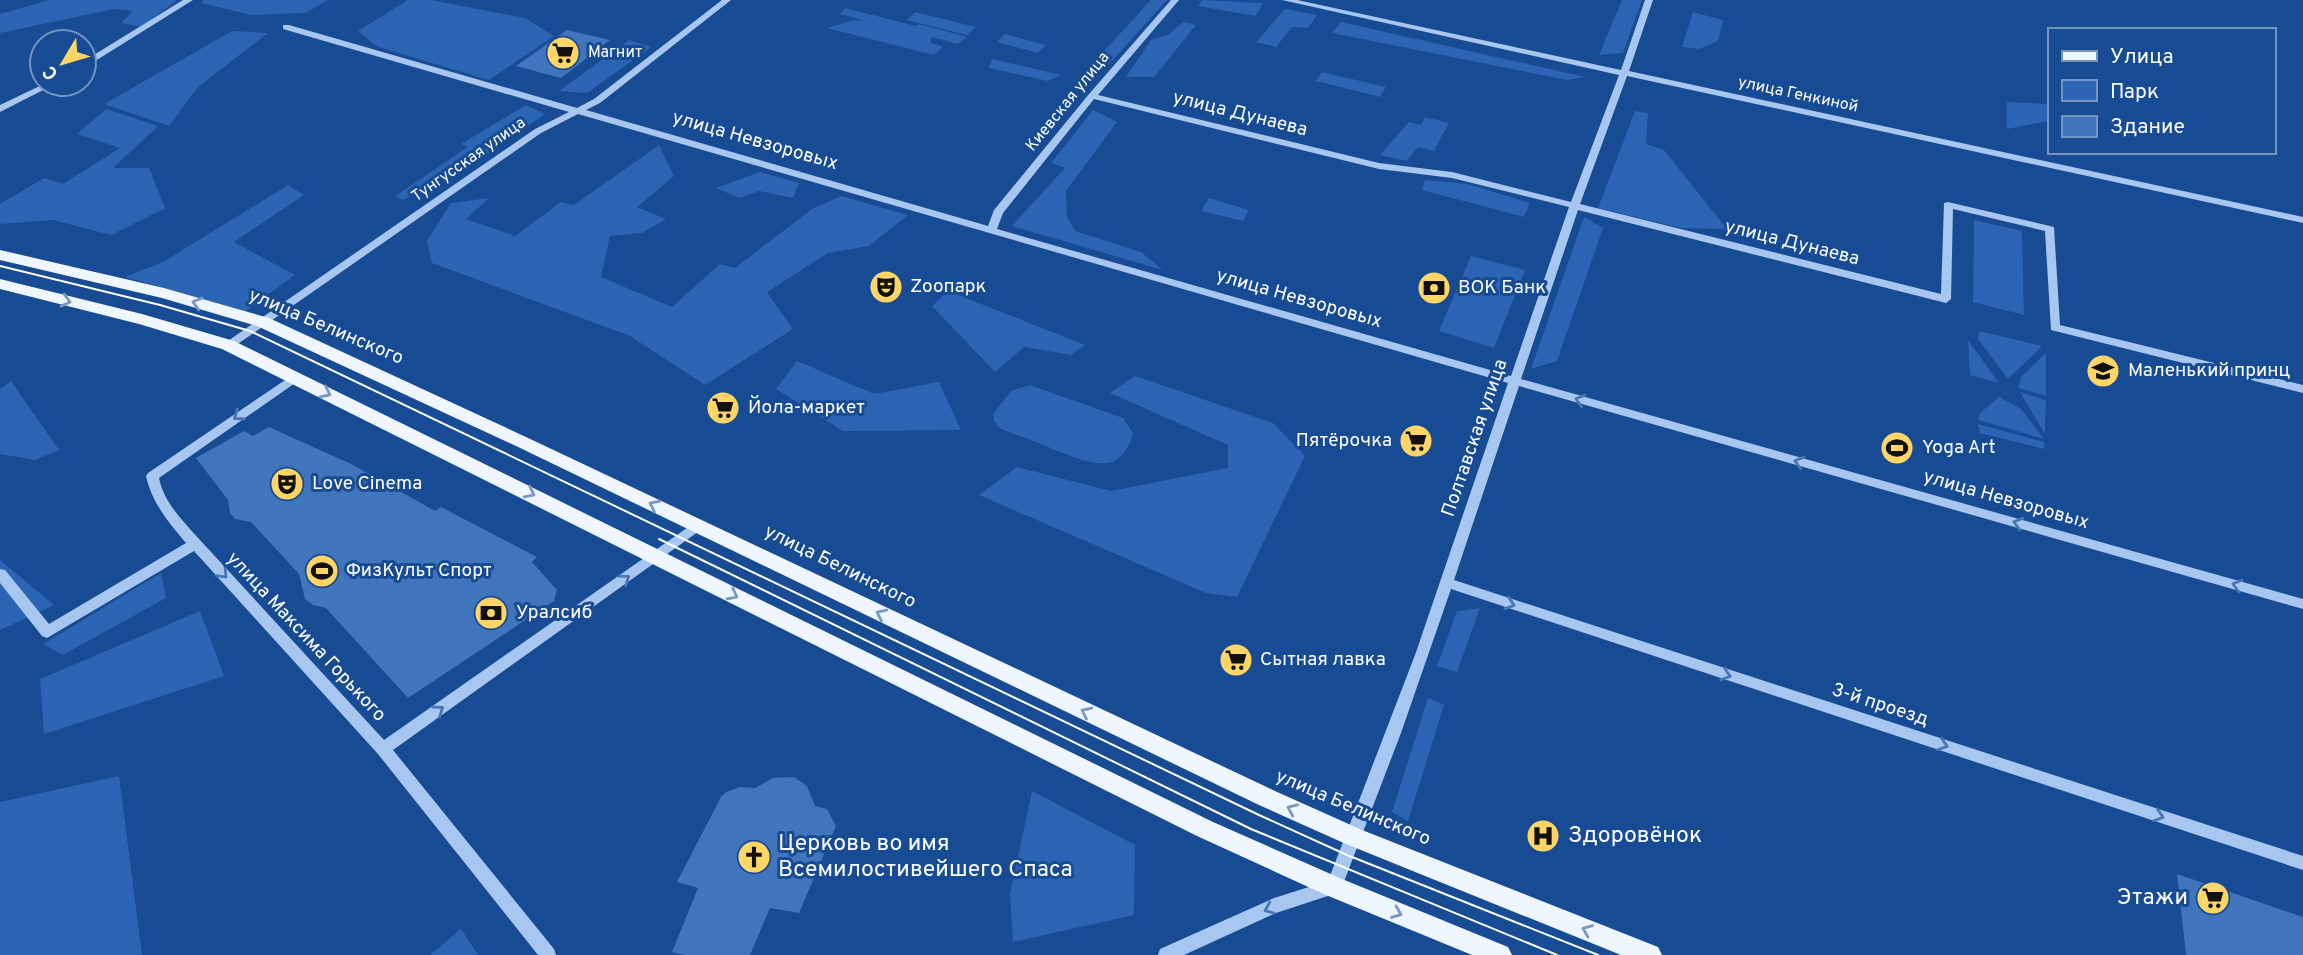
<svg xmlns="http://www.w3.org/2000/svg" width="2303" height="955" font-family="Overpass,sans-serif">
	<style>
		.green { fill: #2a64b2 }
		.building { fill: #4074bb }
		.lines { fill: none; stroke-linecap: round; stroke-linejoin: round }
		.minor { fill: #a7c7f0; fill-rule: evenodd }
		.major { fill: #f0f6ff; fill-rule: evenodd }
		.tram { stroke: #fff; stroke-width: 2 }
		.oneway { stroke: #7998c4 }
		.oneway2 { stroke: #4976b4 }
		.labels { text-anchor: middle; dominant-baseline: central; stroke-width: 6; stroke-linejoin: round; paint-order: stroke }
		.far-poi-label { font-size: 16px; fill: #fff; stroke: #174b93; text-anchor: start }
		.far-street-label { font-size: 16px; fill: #fff; stroke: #174b93 }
		.street-label { font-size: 19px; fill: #fff; stroke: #174b93 }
		.poi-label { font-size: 19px; fill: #fff; stroke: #174b93; text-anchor: start }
		.near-poi-label { font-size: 23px; fill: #fff; stroke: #174b93; text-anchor: start }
	</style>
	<rect width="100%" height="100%" fill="#174b93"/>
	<g class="green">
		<path d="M49,0H177L141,27L121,23L133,11L114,9L0,33V14Z"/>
		<path d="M204,0H328L306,13L251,15L201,3Z"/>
		<path d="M408,0H431L525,18L554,36L489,80L378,47L358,31Z"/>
		<path d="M1151,0H1167L1102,72L1088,77L1082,75Z"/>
		<path d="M1202,0L1263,3L1256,16L1198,6Z"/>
		<path d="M1622,0H1642L1623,53L1599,55Z"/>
		<path d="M845,8L916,26L919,24L967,37L958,44L931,37V43L943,47L934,55L827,28L855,20L866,21L840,14Z"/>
		<path d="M1285,9L1317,15L1308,28L1292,27L1276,47L1256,42Z"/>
		<path d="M915,12L976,27L967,35L907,20Z"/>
		<path d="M1693,12L1723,20L1718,41L1699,49L1682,47Z"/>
		<path d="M1183,22L1196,25L1154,77H1126L1151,40L1169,34Z"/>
		<path d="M1341,22L1585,77L1567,80L1332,33Z"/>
		<path d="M232,31L268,33L198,87L169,126L104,104Z"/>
		<path d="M1005,34L1046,45L1038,53L997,42Z"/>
		<path d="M629,40L651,47L587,93L559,91Z"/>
		<path d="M992,59L1061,75L1048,81L989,68Z"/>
		<path d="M1322,72L1386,87L1380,97L1316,81Z"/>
		<path d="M2007,102L2049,104V121L2007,129Z"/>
		<path d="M526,105L545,114L481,159L403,200L395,196L468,147L461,144Z"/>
		<path d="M106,109L158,126L113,168H149L165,208L111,235L53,220L0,224V204L44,178L63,184L120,148L77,134Z"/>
		<path d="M1093,110L1117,122L1066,191L1067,217L1075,231L1141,252L1163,270L1012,226L1065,168L1051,163Z"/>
		<path d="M1635,111L1648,113L1646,144L1664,150L1727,229L1681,228L1598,208Z"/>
		<path d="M1425,117L1449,123L1434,151L1418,147L1407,161L1380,155L1409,122L1421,125Z"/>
		<path d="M659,145L674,176L637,207L666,219L642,233L610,236L601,277L672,307L720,264L735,268L812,209L841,196L908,215L869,246L828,253L767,292L793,329L705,385L630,336L432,263L427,241L451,203L489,198L466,219L515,236L561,202L574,205Z"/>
		<path d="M760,172L799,183L793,198L759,191L739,198L716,188Z"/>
		<path d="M1425,180L1467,184L1530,203L1524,217L1422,190Z"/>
		<path d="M288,185L304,195L234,242L295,275L246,311L125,277L163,262Z"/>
		<path d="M1209,198L1249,210L1243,221L1201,211Z"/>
		<path d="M1584,217L1603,228L1557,361L1531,369Z"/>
		<path d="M1974,220L2022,231L2024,315L1973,302Z"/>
		<path d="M1471,256L1525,270L1494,348L1439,331Z"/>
		<path d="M948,291L1085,345L1071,355L1024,347L995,372L932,306Z"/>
		<path d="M1979,331L2042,346L2008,379L1978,339Z"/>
		<path d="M1968,340L1999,383L1970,375Z"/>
		<path d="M2046,353V396L2018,388L2021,377Z"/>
		<path d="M797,361L874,394L939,382L961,430L843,431L776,389Z"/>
		<path d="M1135,376L1273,423L1305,456L1237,597L1206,593L979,495L1017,467L1111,491L1228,468V445L1110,393Z"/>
		<path d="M11,381L59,450L35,460L0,454V389Z"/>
		<path d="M1030,385L1123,418L1133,433C1121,478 1090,463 1058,451C1039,443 1020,436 1001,429L994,421L993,414L1011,391Z"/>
		<path d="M2020,392L2046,400L2045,434Z"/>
		<path d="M1999,397L2021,409L2044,439L1978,420L1980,413Z"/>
		<path d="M1978,424L2044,442V449L1980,433Z"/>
		<path d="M0,560L54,605L0,630Z"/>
		<path d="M161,573L166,598L63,655L43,644Z"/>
		<path d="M1480,608L1457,672L1437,666L1457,611Z"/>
		<path d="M200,611L224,676L44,734L40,679Z"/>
		<path d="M1428,698L1444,705L1408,821L1392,812Z"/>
		<path d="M119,776L142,955H0V802Z"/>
		<path d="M1032,791L1135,845L1134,915L1013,942L1010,894Z"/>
		<path d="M461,929L478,955H430Z"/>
	</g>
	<g class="building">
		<path d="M567,30L610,40L561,78L516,66Z"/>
		<path d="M269,427L351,464L435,511L441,507L537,557L532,562L557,590L554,601L408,698L326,608L313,605L305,599L299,574L251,522L235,519L230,513L228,500L196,458L244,431L253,436Z"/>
		<path d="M794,777L807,786L815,806L827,809L836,826L799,913L770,908L750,955H684L672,952L698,888L677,882L721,797L726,792L740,787L755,788L773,778Z"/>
		<path d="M2177,874L2303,917V955H2186Z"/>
	</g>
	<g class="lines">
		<g class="minor">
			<path d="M183,0H193L84,68V61Z"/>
			<path d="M722,0H731L600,103L586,110L988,226L994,210L1089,94L1171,0H1179L1098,95L1379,163L1452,172L1571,202L1619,75L1282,0H1297L1621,70L1645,0H1653L1629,71L2303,217V223L1627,76L1580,204L1941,294L1944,203L1948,202L2054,227L2060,325L2303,385V393L2051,330L2045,231L1953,209L1951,299L1946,303L1578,210L1521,379L2303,599V609L1519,386L1454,580L2303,856V870L1451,589L1401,733L1340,892L1276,913L1184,955H1158L1160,949L1274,898L1328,881L1415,655L1508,383L578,114L541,133L232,348L228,349L222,345L535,129L569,112L283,29V25H289L577,108L594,99ZM1094,99L1379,169L1452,178L1569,207L1511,376L997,229L1003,213Z"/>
			<path d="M44,84H55L0,112V105Z"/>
			<path d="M294,374L300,378L298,381L159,478C164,503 183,521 200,540L384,740L694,523H702L704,526L702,529L393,750L554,949L556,955H538L378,754L194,551L47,638L42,636L0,583V569L5,570L49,624L186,543C169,523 152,503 146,476L148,473Z"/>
		</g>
		<g class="major">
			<path d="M0,250L164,288L269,318L526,437L1275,791L1362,830L1658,947L1662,955H1621L1346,844L1259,805L514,445L257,326L162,298L0,260Z"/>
			<path d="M0,279L142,314L234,341L1213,822L1342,879L1508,947L1512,955H1472L1326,895L1197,836L222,349L139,324L0,289Z"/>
		</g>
		<g class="tram">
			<path d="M0,266L160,305L250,331L1259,815L1347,855L1598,955"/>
			<path d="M659,539L1251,829L1557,955"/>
		</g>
	</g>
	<defs><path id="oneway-chevron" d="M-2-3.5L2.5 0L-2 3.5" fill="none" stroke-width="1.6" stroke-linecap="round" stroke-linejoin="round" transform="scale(1.75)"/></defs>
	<g class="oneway">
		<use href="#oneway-chevron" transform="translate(66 301) rotate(14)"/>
		<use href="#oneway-chevron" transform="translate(197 303) rotate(-164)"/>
		<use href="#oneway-chevron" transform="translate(326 393) rotate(26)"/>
		<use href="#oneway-chevron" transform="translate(530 493) rotate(26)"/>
		<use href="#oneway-chevron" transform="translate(654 505) rotate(-154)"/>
		<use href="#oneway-chevron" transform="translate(733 595) rotate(28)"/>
		<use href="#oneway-chevron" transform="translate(881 614) rotate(-154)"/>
		<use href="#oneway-chevron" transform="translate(1086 712) rotate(-154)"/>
		<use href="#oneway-chevron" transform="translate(1292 809) rotate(-156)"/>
		<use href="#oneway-chevron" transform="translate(1397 913) rotate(22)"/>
		<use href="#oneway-chevron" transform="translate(1587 930) rotate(-158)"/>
	</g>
	<g class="oneway2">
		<use href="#oneway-chevron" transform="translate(1580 400) rotate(-164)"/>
		<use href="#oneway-chevron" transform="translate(238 416) rotate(145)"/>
		<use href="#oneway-chevron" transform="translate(1799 462) rotate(-164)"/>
		<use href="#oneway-chevron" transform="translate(2018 523) rotate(-164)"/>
		<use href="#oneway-chevron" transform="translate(223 574) rotate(47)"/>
		<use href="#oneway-chevron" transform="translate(625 579) rotate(-36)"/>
		<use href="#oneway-chevron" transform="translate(2237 585) rotate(-164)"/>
		<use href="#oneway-chevron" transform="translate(1510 604) rotate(18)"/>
		<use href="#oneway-chevron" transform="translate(1726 675) rotate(18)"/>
		<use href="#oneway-chevron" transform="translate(439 710) rotate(-35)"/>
		<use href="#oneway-chevron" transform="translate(1943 745) rotate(18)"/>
		<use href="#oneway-chevron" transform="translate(2159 816) rotate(18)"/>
		<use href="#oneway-chevron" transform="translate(1269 909) rotate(157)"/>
	</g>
	<defs>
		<symbol id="supermarket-disc" viewBox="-11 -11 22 22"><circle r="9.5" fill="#ffd666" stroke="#174b93"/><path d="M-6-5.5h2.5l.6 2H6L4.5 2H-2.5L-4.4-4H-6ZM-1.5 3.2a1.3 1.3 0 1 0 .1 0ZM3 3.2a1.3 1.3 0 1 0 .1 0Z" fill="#111"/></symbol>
		<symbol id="theatre-disc" viewBox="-11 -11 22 22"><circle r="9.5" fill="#ffd666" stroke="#174b93"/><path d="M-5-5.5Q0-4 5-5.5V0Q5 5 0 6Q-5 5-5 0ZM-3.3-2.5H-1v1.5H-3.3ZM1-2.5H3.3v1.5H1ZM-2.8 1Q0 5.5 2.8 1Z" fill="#111"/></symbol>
		<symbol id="bank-disc" viewBox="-11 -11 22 22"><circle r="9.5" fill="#ffd666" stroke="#174b93"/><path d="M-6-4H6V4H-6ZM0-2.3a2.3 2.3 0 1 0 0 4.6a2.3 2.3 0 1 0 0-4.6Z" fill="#111"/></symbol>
		<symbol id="school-disc" viewBox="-11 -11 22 22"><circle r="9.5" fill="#ffd666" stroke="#174b93"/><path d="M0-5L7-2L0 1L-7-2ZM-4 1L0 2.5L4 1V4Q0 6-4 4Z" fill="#111"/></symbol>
		<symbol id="stadium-disc" viewBox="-11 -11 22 22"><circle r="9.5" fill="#ffd666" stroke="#174b93"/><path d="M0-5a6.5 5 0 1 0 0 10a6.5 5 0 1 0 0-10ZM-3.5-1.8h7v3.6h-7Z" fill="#111"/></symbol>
		<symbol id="hospital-disc" viewBox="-11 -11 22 22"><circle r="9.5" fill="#ffd666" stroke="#174b93"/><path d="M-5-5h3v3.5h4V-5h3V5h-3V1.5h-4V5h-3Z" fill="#111"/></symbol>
		<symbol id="church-disc" viewBox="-11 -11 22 22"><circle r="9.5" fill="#ffd666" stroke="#174b93"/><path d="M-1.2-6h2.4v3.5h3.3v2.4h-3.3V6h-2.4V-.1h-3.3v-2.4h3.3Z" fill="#111"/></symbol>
	</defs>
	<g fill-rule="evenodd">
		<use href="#supermarket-disc" x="544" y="34" width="38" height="38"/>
		<use href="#theatre-disc" x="867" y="268" width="38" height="38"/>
		<use href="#bank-disc" x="1415" y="269" width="38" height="38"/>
		<use href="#school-disc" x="2084" y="352" width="38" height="38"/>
		<use href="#supermarket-disc" x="704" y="389" width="38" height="38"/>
		<use href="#supermarket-disc" x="1397" y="422" width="38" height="38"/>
		<use href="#stadium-disc" x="1878" y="429" width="38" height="38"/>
		<use href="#theatre-disc" x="268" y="465" width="38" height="38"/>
		<use href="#stadium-disc" x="303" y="552" width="38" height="38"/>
		<use href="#bank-disc" x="472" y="594" width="38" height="38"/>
		<use href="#supermarket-disc" x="1217" y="641" width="38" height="38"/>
		<use href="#hospital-disc" x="1524" y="817" width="38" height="38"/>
		<use href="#church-disc" x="735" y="838" width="38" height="38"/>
		<use href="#supermarket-disc" x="2194" y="879" width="38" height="38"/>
	</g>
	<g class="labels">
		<g class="far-poi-label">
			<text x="588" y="53">Магнит</text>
		</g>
		<g class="far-street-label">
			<text transform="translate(1798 95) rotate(12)">улица Генкиной</text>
			<text transform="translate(1068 102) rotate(-51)">Киевская улица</text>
			<text transform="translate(469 160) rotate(-35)">Тунгусская улица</text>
		</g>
		<g class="street-label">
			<text transform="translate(1240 114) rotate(14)">улица Дунаева</text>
			<text transform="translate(755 141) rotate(16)">улица Невзоровых</text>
			<text transform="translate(1792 243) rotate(14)">улица Дунаева</text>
			<text transform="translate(1299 299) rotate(16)">улица Невзоровых</text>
			<text transform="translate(326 327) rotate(23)">улица Белинского</text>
			<text transform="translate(1475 438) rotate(-71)">Полтавская улица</text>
			<text transform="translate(2006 500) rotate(16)">улица Невзоровых</text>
			<text transform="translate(840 567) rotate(26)">улица Белинского</text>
			<text transform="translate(306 637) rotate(47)">улица Максима Горького</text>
			<text transform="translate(1880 705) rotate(18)">3-й проезд</text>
			<text transform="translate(1353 808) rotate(23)">улица Белинского</text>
		</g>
		<g class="poi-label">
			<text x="910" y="287">Zooпарк</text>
			<text x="1458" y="288">ВОК Банк</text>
			<text x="2128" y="371">Маленький принц</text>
			<text x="748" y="408">Йола-маркет</text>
			<text x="1392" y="441" text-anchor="end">Пятёрочка</text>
			<text x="1922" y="448">Yoga Art</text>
			<text x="312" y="484">Love Cinema</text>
			<text x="346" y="571">ФизКульт Спорт</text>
			<text x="516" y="613">Уралсиб</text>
			<text x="1260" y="660">Сытная лавка</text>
		</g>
		<g class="near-poi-label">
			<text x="1568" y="836">Здоровёнок</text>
			<text x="778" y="844">Церковь во имя<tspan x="778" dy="26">Всемилостивейшего Спаса</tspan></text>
			<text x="2188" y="898" text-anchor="end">Этажи</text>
		</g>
	</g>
	<rect x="2048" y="28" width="228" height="126" fill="#174b93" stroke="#7493be" stroke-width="2"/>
	<rect x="2062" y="51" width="35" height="10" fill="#f0f6ff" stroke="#7493be" stroke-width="2"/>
	<text x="2110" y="63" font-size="21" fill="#ffffff">Улица</text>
	<rect x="2062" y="80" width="35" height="21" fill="#2a64b2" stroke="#7493be" stroke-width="2"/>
	<text x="2110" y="98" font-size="21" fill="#ffffff">Парк</text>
	<rect x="2062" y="116" width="35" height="21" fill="#4074bb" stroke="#7493be" stroke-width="2"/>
	<text x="2110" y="133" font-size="21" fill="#ffffff">Здание</text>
	<g transform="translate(63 63) rotate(232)"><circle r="33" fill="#174b93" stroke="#7493be" stroke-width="2"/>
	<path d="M0-5L12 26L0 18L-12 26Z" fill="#ffd666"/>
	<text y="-10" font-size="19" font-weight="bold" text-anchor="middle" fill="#ffffff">С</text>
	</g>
</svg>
